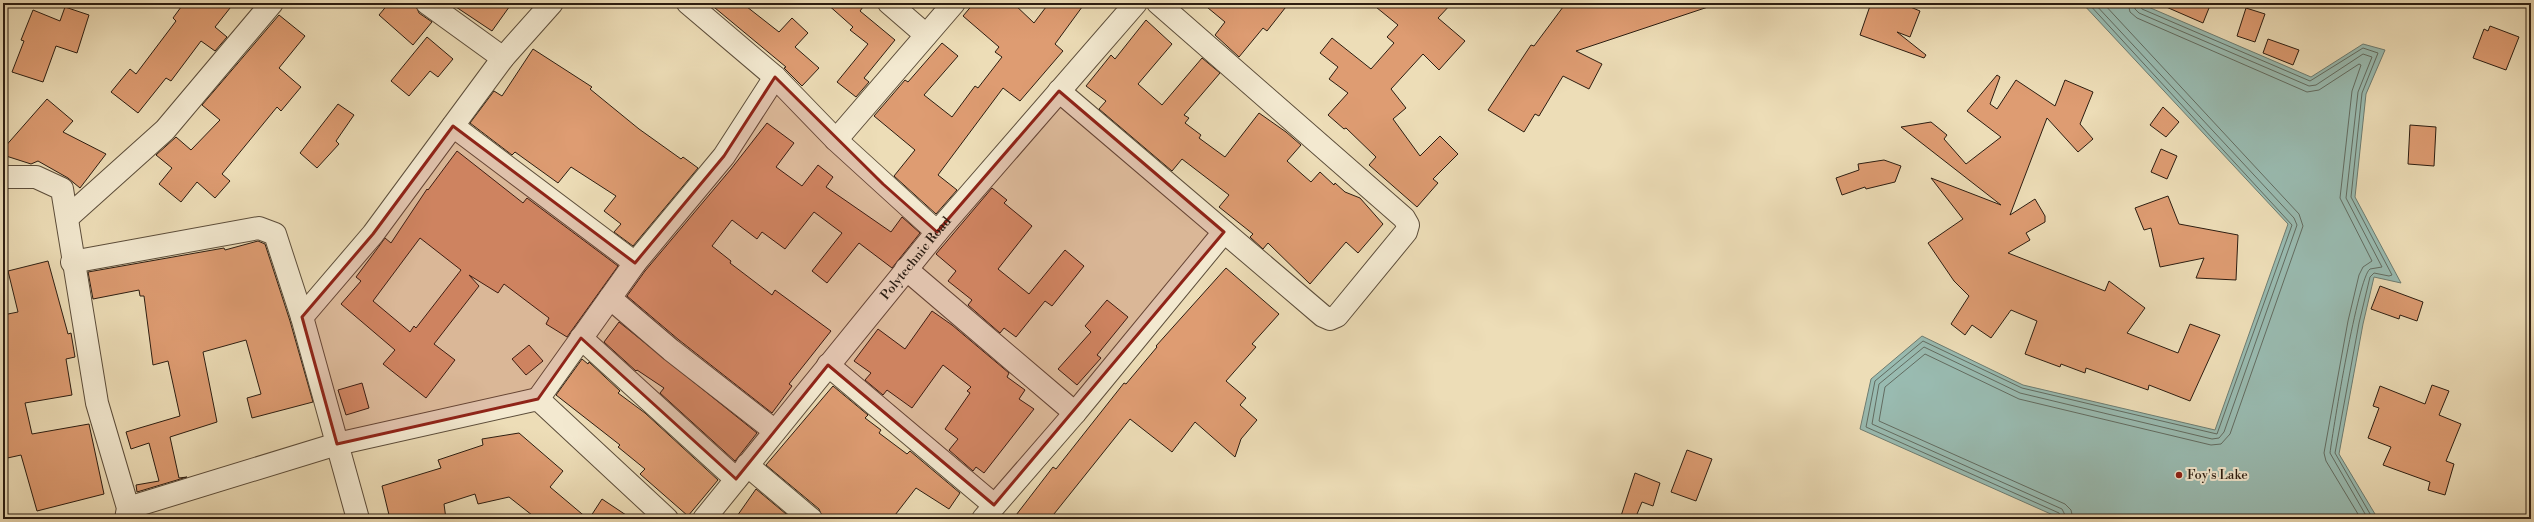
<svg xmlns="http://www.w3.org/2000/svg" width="2534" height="522" font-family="'Libre Bodoni',serif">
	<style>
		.water { fill: #99bbb1; stroke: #6d7c71 }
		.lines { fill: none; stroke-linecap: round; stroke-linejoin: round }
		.shore { stroke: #626c61; stroke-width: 1 }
		.building { fill: #de9c72; stroke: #2c1d11; fill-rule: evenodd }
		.minor-casing { stroke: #5c4d3a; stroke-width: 24 }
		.tertiary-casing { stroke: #5c4d3a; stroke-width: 24 }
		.minor { stroke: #f3e9d0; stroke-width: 22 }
		.tertiary { stroke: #f3e9d0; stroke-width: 22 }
		.marked { fill: #8f2418; fill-opacity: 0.2; stroke: #8f2418; stroke-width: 3; stroke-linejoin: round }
		.poi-dot { fill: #8f2418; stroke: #f3e9d0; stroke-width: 1.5 }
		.labels { text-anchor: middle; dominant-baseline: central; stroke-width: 4; stroke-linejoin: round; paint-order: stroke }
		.street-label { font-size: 13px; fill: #2c1d11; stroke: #f3e9d0 }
		.poi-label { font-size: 13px; fill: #2c1d11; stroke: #f3e9d0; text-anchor: start }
	</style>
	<rect width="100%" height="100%" fill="#edddb7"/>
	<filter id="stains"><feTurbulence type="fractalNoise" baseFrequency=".005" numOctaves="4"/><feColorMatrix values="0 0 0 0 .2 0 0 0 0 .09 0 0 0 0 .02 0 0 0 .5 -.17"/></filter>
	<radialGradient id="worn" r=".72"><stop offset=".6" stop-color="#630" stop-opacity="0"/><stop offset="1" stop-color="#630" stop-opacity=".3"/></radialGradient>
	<path class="water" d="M2082,3H2139L2311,77L2363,44L2385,50L2366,94L2355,197L2401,283L2374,277L2363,324L2339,454L2378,519H2062L1860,429L1871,379L1922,336L2023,385L2215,430L2288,224Z"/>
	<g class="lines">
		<g class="shore">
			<path d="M2128,3L2130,12L2137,18L2307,92L2319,90L2359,64L2361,65L2352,91L2340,198L2372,261L2363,267L2359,275L2348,321L2324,453L2326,461L2361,519"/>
			<path d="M2134,3L2135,9L2139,13L2309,86L2316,85L2363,54L2372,57L2358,92L2346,198L2382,267L2370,269C2358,277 2333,429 2330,453L2368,519"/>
			<path d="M2139,3L2142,9L2310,81L2363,48L2378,53L2362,93L2351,197L2392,275L2389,276L2374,273L2370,277L2359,323L2335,453L2373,519"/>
			<path d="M2062,519L2059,513L1866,427L1875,381L1923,341L2022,388L2217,434L2292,225L2088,3"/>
			<path d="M2067,519L2062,509L1872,424L1879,384L1924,347L2020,393L2212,439L2219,438L2224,432L2297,225L2294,218L2094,3"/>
			<path d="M2073,519L2071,510L2065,504L1879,421L1885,387L1925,354L2019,399L2211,445L2221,444L2230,434L2303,226L2299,214L2103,3"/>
		</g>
	</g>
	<g class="building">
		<path d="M184,3H234L215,27L227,37L215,51L201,41L171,81L166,78L138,113L111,92L130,69L136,74L176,21L173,18Z"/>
		<path d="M389,3H415L419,13L432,22L413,45L379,15Z"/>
		<path d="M450,3H512L492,31Z"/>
		<path d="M709,3H742L779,32L792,18L808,33L795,47L819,68L802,86L784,68L786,67Z"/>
		<path d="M826,3H866L860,11L895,40L864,78L869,82L856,97L837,82L868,44L850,30L853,27Z"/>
		<path d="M974,3H1013L1034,23L1049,3H1085L1055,44L1063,51L1020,101L1003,88L938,175L957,190L936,214L894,176L915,150L874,116L905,80L908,82L942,43L958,56L924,95L952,117L975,86L978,88L1002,57L995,52L999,47L963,16Z"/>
		<path d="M1202,3H1289L1267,31L1263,28L1239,57L1215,35L1225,22Z"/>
		<path d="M1371,3H1452L1438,18L1465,41L1439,70L1423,54L1391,89L1406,108L1393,119L1420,156L1440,136L1458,154L1433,179L1438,183L1417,207L1369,165L1376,157L1346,128L1344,129L1328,115L1348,93L1329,79L1338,67L1320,53L1332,38L1371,69L1394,43L1387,37L1398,25Z"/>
		<path d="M1566,3H1711V6L1576,51L1602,64L1589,89L1563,76L1539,116L1535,114L1524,132L1488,110L1531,45L1534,46Z"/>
		<path d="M1871,3H1901L1920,11L1910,37L1897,32L1926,55L1924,58L1860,35Z"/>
		<path d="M2157,3H2211L2203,23Z"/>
		<path d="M65,7L89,15L77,53L56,46L43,82L12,72L24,41L21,40L33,10L60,21Z"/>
		<path d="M2246,8L2265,14L2255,42L2237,36Z"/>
		<path d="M279,15L305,36L279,68L301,87L281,111L277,107L222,174L230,181L215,198L197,182L181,202L159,184L172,168L156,155L176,137L191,150L220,120L202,105Z"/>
		<path d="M1146,20L1172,44L1138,84L1162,105L1202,58L1220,73L1184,115L1189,118L1185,123L1201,135L1199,138L1225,157L1259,113L1286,132L1301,145L1287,161L1311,182L1320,172L1334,185L1335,183L1345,192L1360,198L1383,224L1358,253L1346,242L1310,284L1268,243L1263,249L1250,237L1253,234L1219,207L1229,195L1182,159L1172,171L1099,109L1106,101L1086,86L1111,55L1115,59Z"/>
		<path d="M2490,26L2519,37L2506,70L2473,58L2484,29L2488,31Z"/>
		<path d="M427,37L453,59L438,77L430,71L409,96L391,81Z"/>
		<path d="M2268,39L2299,50L2293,65L2263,53Z"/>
		<path d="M533,49L592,87L590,89L639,129L681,159L683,157L698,168L633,246L614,232L621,224L604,211L616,196L571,167L558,183L515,152L512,155L470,123L494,91L502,96Z"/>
		<path d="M1997,75L2000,77L1990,104L1997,109L2016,80L2055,106L2065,80L2093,92L2080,124L2093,139L2078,152L2047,118L2010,215L2035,199L2045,216V222L2026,233L2030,240L2008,253L2105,291L2109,281L2145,308L2127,333L2178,353L2190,324L2220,335L2190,401L2149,385L2148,390L2086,368L2085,373L2061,364L2060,367L2025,354L2037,321L2011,310L1991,338L1972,325L1965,335L1951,324L1969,296L1954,281L1928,243L1963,219L1931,178L2001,205L1901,127L1931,122L1947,135L1944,139L1966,164L2001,137L1967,111Z"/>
		<path d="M47,99L73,121L63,132L106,154L80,188L68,178L38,161L31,164L3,155V149Z"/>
		<path d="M338,104L354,115L336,141L339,144L317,168L300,153Z"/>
		<path d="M2163,107L2179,122L2166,137L2150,125Z"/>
		<path d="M767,123L794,143L776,167L802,186L818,165L833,177L826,187L891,232L902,217L920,233L892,268L859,243L827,283L812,271L842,233L814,212L785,249L762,232L757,239L732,220L712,246L731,261L730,263L772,295L775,290L831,331L789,384L792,386L772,413L679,340L627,296L645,271L731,169Z"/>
		<path d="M2410,125L2436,127L2434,166L2408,164Z"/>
		<path d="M2161,149L2177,156L2167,179L2151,172Z"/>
		<path d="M457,151L523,203L527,198L618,266L567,337L546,324L549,318L504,284L498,293L469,275L479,286L434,344L455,360L426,398L383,364L395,350L341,304L361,281L356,277L377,249L385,238L391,243L427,189L428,190ZM420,238L461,270L416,328L414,326L410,332L373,301Z"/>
		<path d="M1884,160L1901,166L1895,182L1866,189L1865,187L1842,195L1836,178L1859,170L1858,164Z"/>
		<path d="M992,188L1007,200L1004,203L1032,226L998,269L1029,294L1065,250L1084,266L1052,306L1045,301L1016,337L1004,328L1000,333L968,305L972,300L948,281L956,271L936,254Z"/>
		<path d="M2168,196L2179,224L2238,235L2236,280L2196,278L2204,258L2160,267L2151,228L2144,230L2135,208Z"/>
		<path d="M258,241L265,244L290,321L313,402L252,418L247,398L261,394L246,340L203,352L217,422L170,437L179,478L187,477L137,492L136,485L159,481L149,443L131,449L126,432L180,416L168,361L153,365L144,296H140L139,290L93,299L88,272L224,248L225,250Z"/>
		<path d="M48,261L68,334L71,333L75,357L66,359L72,395L25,403L32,434L89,424L104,494L37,511L21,455L3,459V315L18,312L8,271Z"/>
		<path d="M1226,268L1279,314L1252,344L1256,347L1226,381L1246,398L1240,405L1257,420L1241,439L1235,457L1195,422L1172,452L1130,419L1050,519H1013L1053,467L1056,469L1124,383L1126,384L1157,347L1156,346Z"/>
		<path d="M2380,286L2423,302L2417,321L2400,315L2399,319L2371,309Z"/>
		<path d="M1107,300L1128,317L1097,355L1101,358L1077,385L1058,369L1091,332L1085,326Z"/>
		<path d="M932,311L952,325L1009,373L1007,377L1025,390L1019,399L1034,409L984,473L976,467L973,471L949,450L958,439L945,429L970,393L967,391L971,387L943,365L912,408L887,390L883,395L865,380L871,373L854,361L878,329L905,349Z"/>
		<path d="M619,322L757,433L735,461L660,393L664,388L637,370L636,371L604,342Z"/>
		<path d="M529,345L543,361L526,375L512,359Z"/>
		<path d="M582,359L588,364L589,362L620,391L618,393L645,413L718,480L688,516L640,474L645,469L618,447L620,445L556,395Z"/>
		<path d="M362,383L369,408L346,415L338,390Z"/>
		<path d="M2432,385L2449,391L2439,415L2461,424L2446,461L2454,464L2445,495L2428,490L2430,482L2383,465L2391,447L2368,438L2379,408L2373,406L2380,386L2425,404Z"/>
		<path d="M833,386L868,415L865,418L881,430L879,433L907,454L910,451L960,493L949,509L916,488L892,519H823L819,509L766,465Z"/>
		<path d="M519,433L563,471L550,487L588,519H537L509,497L478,504L475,494L444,504L446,519H390L382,486L441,468L438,460L483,445L482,439Z"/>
		<path d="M1687,450L1712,459L1696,501L1671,492Z"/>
		<path d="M1635,473L1660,483L1653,506L1642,502L1635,519H1620Z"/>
		<path d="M756,489L792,519H735Z"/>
		<path d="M602,499L632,519H589Z"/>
	</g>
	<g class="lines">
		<defs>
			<g id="minor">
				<path d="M427,3L503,58"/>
				<path d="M688,3L775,77L836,140L937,232"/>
				<path d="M889,3L926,35"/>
				<path d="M1059,91L1323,316L1330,319L1337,316L1406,232L1408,225L1404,218L1158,3"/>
				<path d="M453,126L635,263"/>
				<path d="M836,140L954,3"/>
				<path d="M3,177H36L62,189L97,403L128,508L126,519"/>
				<path d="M67,218L165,130L272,3"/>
				<path d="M72,262L259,228L275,234L302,317L358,519"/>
				<path d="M906,269L1075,413"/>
				<path d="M610,298L671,350L775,431"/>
				<path d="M302,317L373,234L503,58L552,3"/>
				<path d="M581,338L736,479"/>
				<path d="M828,365L994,505"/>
				<path d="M538,399L635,263L724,156L775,77"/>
				<path d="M747,465L811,519"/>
				<path d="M128,508L337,444L538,399L667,519"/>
				<path d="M983,519L1075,413L1224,232"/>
			</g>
			<g id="tertiary">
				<path id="s1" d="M704,519L937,232L1136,3"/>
			</g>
		</defs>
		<use href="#minor" class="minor-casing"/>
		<use href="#tertiary" class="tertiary-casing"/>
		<use href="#minor" class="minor"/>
		<use href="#tertiary" class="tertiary"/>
	</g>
	<path class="marked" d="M775,77L883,184L937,232L1059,91L1224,232L994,505L828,365L736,479L581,338L538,399L337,444L302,317L373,234L453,126L635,263L724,156Z"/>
	<circle class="poi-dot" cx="2179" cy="475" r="4"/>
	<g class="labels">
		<g class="street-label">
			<text stroke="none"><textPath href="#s1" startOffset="336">Polytechnic Road</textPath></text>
		</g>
		<g class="poi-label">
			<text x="2187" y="475">Foy's Lake</text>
		</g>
	</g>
	<rect width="2534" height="522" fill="none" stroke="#edddb7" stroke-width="16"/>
	<rect x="4" y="4" width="2526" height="514" fill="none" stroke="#2c1d11" stroke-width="2"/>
	<rect x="8" y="8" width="2518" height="506" fill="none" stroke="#2c1d11"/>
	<rect width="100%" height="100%" filter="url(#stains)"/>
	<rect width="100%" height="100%" fill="url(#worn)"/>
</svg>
